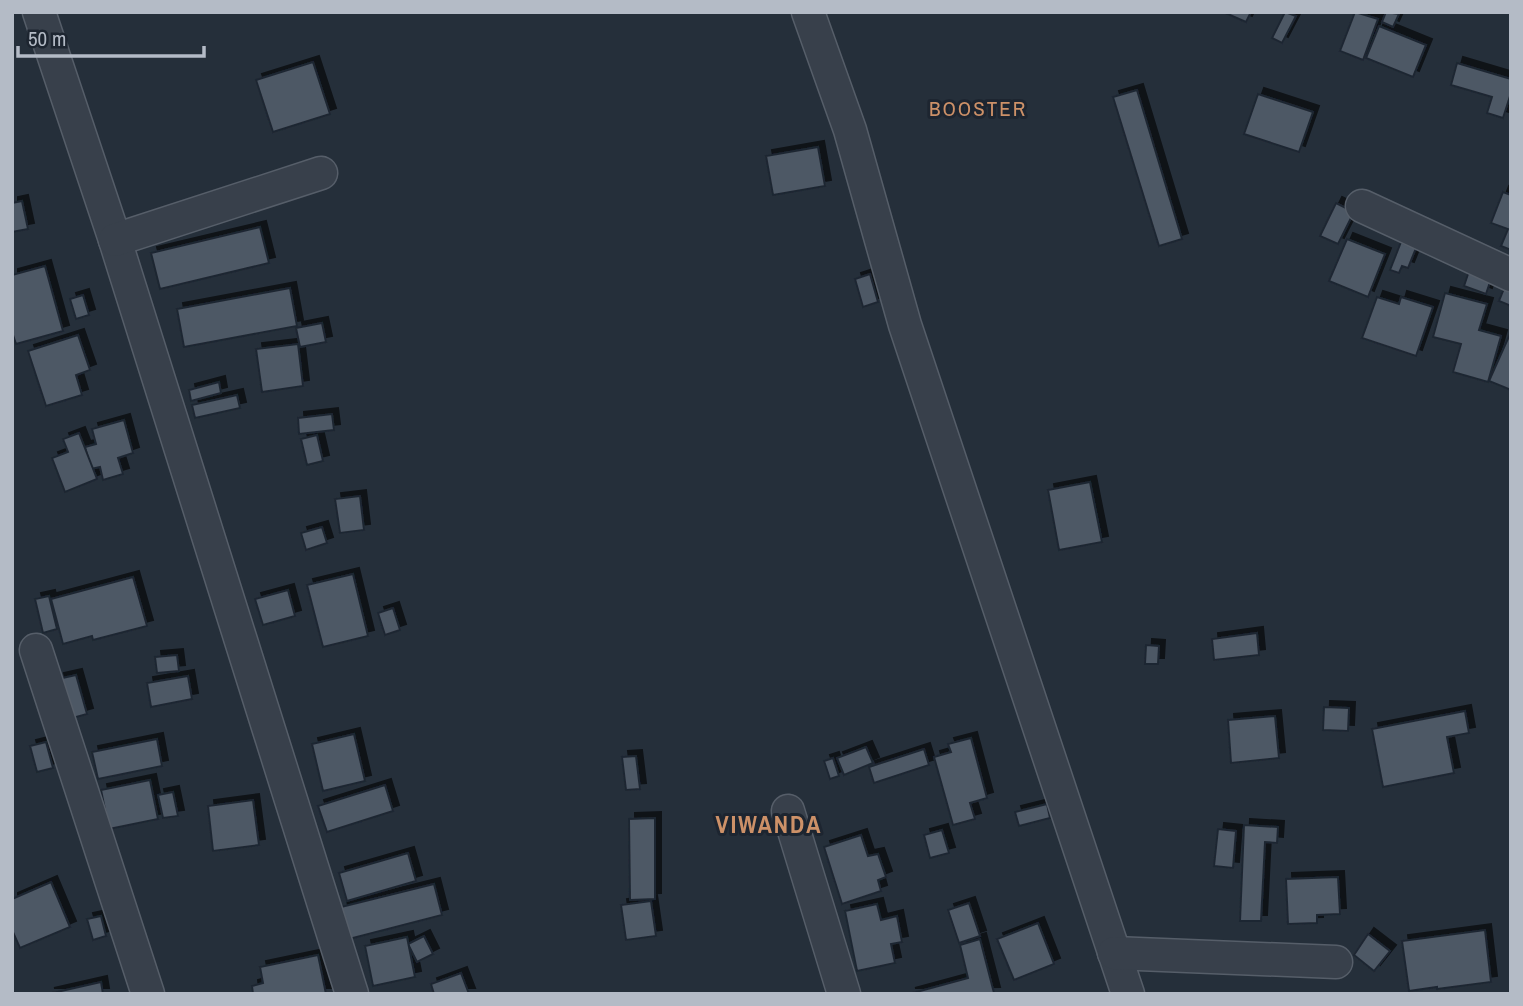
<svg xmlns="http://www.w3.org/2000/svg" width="1523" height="1006" font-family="'Archivo Narrow',sans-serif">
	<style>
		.building { fill: #4e5865; stroke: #1f2732; stroke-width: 2; filter: url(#shadow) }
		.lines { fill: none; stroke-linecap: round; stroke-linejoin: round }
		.minor-casing { stroke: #565e69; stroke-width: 35 }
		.minor { stroke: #38404b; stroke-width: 32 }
		.labels { text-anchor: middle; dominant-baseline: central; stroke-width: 6; stroke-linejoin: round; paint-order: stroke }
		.quarter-label { font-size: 21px; letter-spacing: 2px; fill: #cd9168; stroke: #1d2530 }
		.district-label { font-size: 24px; font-weight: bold; letter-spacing: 2px; fill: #cd9168; stroke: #1d2530 }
	</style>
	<defs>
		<filter id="shadow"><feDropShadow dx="6" dy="-6" stdDeviation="0" flood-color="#0009"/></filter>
	</defs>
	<rect width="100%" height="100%" fill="#252f3a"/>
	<g class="building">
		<path d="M1223,12H1251L1246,22Z"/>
		<path d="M1285,12L1296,16L1282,43L1272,38Z"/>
		<path d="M1355,12L1378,19L1363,60L1340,51Z"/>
		<path d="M1386,12L1399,14L1393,27L1382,22Z"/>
		<path d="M1379,26L1426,45L1413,77L1366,58Z"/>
		<path d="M313,62L330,114L273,132L256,80Z"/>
		<path d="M1457,63L1511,79V93L1503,118L1487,113L1492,97L1451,85Z"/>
		<path d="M1137,90L1182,239L1159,246L1113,97Z"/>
		<path d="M1258,94L1313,112L1299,152L1244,134Z"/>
		<path d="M818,147L825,186L773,195L766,156Z"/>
		<path d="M1503,192L1511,195V250L1501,246L1508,229L1491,223Z"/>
		<path d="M22,201L28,229L12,232V203Z"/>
		<path d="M1336,203L1354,212L1338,244L1320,236Z"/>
		<path d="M260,227L269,263L160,289L151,253Z"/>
		<path d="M1347,239L1385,254L1368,297L1329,281Z"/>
		<path d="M1401,242L1416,248L1408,268L1402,266L1399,273L1390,270Z"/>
		<path d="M45,266L63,331L16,344L12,332V275Z"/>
		<path d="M1469,271L1491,279L1486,294L1464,286Z"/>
		<path d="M870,274L878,302L863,307L855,279Z"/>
		<path d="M1505,286L1511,289V306L1499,301Z"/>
		<path d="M290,288L297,326L184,347L177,309Z"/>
		<path d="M1445,293L1487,304L1479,330L1501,336L1488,382L1453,372L1461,344L1433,337Z"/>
		<path d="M83,295L89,315L76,319L70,299Z"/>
		<path d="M1377,297L1399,304L1401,297L1433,307L1416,356L1362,338Z"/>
		<path d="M322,323L326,342L300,347L296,328Z"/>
		<path d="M1510,334H1511V390L1489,381Z"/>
		<path d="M78,335L90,370L76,375L82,395L46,406L28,351Z"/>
		<path d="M298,344L303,386L262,392L256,349Z"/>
		<path d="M219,382L221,393L191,401L189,390Z"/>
		<path d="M237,395L240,408L195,418L192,405Z"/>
		<path d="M332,414L334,430L299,434L298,418Z"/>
		<path d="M124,420L133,453L118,458L123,474L103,480L100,467L91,469L85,447L96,444L92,429Z"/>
		<path d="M79,433L97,479L65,492L52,458L68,452L63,439Z"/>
		<path d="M317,435L323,461L307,465L301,439Z"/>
		<path d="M1090,482L1102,542L1059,550L1048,490Z"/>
		<path d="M360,496L364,530L340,533L335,499Z"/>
		<path d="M322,527L327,543L306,550L301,533Z"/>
		<path d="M353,574L368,636L323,647L307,585Z"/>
		<path d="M133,577L147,626L93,640L92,636L63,644L51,599Z"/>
		<path d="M288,590L295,616L263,625L255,599Z"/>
		<path d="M49,596L57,629L43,633L35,599Z"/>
		<path d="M393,608L400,630L385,635L378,613Z"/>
		<path d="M1257,633L1259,655L1214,660L1212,639Z"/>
		<path d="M1146,645L1159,646L1158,664H1145Z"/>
		<path d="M177,655L179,671L157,673L155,657Z"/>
		<path d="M76,675L87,714L69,719L58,679Z"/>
		<path d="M188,676L192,699L151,707L147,683Z"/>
		<path d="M1324,707L1349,708L1348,731L1323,730Z"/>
		<path d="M1465,711L1469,733L1447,737L1454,773L1383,787L1372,729Z"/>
		<path d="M1275,716L1279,758L1231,763L1228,720Z"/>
		<path d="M354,734L365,781L323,791L312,744Z"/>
		<path d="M971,738L987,798L970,803L975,819L953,825L934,757L951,752L948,744Z"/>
		<path d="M157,739L162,766L98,779L92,752Z"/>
		<path d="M46,742L53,768L37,772L30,746Z"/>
		<path d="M866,747L873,763L844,775L837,758Z"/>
		<path d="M924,749L929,765L874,783L869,767Z"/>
		<path d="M636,756L640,789L626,790L622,757Z"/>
		<path d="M833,758L839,776L830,779L824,761Z"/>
		<path d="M150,780L158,819L109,829L101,790Z"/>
		<path d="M385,785L393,811L327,832L318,806Z"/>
		<path d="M173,792L178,816L163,818L158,795Z"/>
		<path d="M253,800L259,845L213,851L208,806Z"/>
		<path d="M1047,804L1050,818L1019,826L1015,812Z"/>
		<path d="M655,818V899L630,900L629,819Z"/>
		<path d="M1244,825L1278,827L1277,843L1265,842L1261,921H1240Z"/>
		<path d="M1218,829L1236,831L1233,868L1214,866Z"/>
		<path d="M942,830L949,853L930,858L924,835Z"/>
		<path d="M861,835L868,856L878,854L886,877L878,880L881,891L842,904L824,847Z"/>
		<path d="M408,853L416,881L347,901L339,873Z"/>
		<path d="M1338,877L1340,914L1317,915V923L1288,924L1286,879Z"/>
		<path d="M51,882L70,927L20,948L12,930V899Z"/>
		<path d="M434,884L442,915L349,939L341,907Z"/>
		<path d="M651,901L656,936L626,940L621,905Z"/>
		<path d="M969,903L980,936L959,943L948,910Z"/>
		<path d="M877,904L881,920L897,916L902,942L891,944L895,963L857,971L845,911Z"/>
		<path d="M101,916L106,936L93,940L87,919Z"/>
		<path d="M1038,923L1054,964L1014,980L997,939Z"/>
		<path d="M1485,930L1491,982L1437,989V987L1409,991L1402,941Z"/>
		<path d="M1368,934L1390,951L1374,971L1354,955Z"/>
		<path d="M424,936L433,954L417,962L408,944Z"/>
		<path d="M407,937L415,977L373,986L365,946Z"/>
		<path d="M980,939L994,993L909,994L968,978L960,945Z"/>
		<path d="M318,955L326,994H253L252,986L263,983L260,967Z"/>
		<path d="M461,973L469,994H434L431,984Z"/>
		<path d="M101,982L103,994H48Z"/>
	</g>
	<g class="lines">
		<defs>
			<g id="minor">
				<path d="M39,12L115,240L352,994"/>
				<path d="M808,12L850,130L905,325L1128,994"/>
				<path d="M1362,206L1511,275"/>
				<path d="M115,240L321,173"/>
				<path d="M36,650L148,994"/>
				<path d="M788,811L844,994"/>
				<path d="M1114,953L1336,962"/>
			</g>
		</defs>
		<use href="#minor" class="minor-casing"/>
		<use href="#minor" class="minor"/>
	</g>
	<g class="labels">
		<g class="quarter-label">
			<text x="978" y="108">BOOSTER</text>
		</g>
		<g class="district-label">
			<text x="769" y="824">VIWANDA</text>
		</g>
	</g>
	<rect width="1523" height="1006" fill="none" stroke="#b4bbc6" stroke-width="28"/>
	<path d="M18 46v10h186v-10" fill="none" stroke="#b4bbc6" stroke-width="3.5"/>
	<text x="28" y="46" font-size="21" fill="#b4bbc6" stroke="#1d2530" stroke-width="5" paint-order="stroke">50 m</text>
</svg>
